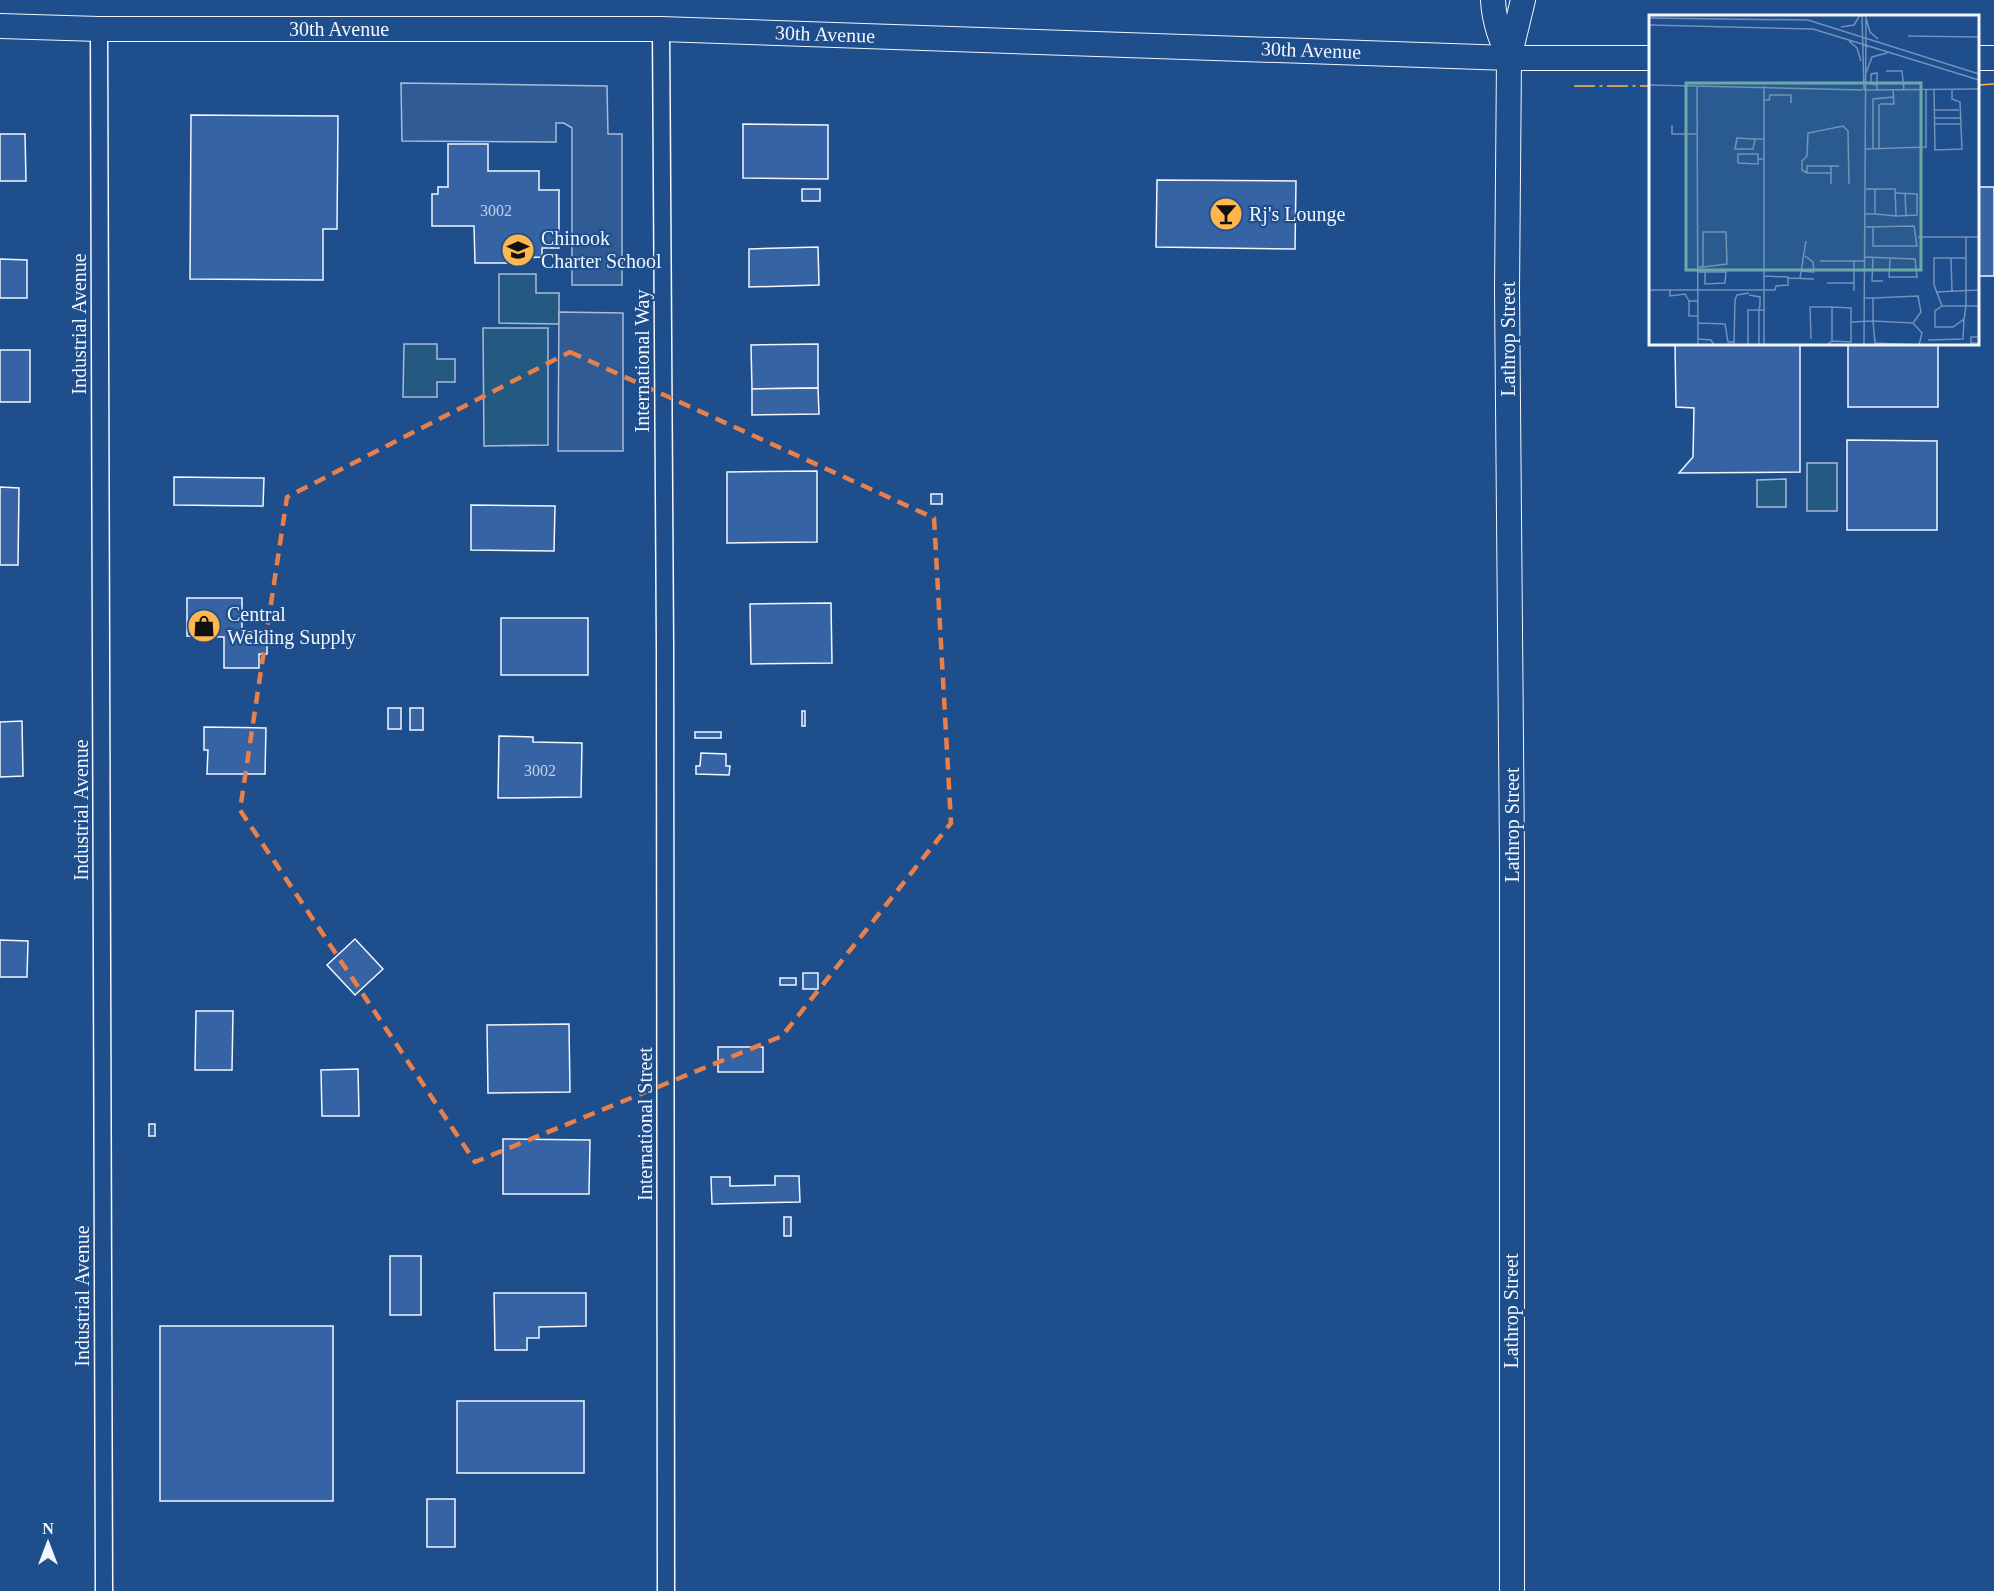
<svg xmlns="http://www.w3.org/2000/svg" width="1994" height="1591" font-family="Georgia,serif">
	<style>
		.green { fill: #245a82; stroke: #a8bbd7; stroke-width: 1.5 }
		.parking { fill: #305b95; stroke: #a8bbd7; stroke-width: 1.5 }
		.building { fill: #3563a3; stroke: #f2f6ff; stroke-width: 1.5 }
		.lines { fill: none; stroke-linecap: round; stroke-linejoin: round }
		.street-casing { stroke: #f2f6ff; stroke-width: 19 }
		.secondary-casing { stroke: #f2f6ff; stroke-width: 26 }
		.street { stroke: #1f4e8c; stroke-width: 16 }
		.secondary { stroke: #1f4e8c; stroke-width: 24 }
		.power { stroke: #ffb74d; stroke-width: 1.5; stroke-dasharray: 21 4.5 3 4.5; stroke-linecap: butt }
		.marked { fill: none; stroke: #ea8049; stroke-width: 4.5; stroke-dasharray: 12 8; stroke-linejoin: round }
		.labels { text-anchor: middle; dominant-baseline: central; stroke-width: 4.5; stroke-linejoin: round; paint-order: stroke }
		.number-label { font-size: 16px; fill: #c3d1e8 }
		.street-label { font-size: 20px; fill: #f2f6ff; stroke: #1f4e8c }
		.poi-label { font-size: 20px; fill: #f2f6ff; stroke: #1f4e8c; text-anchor: start }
		.inset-road { fill: none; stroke: #7391ba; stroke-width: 1.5 }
		.view { fill: #6aa9a8; fill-opacity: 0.15; stroke: #6aa9a8; stroke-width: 3 }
		.inset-edge { fill: none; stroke: #f2f6ff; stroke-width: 3 }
	</style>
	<rect width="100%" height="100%" fill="#1f4e8c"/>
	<g class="green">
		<path d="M499,274H536V293H559V324L499,323Z"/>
		<path d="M483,328H548V445L484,446Z"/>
		<path d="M404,344H437V359H455V382H437V397H403Z"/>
		<rect x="1807" y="463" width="30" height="48"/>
		<path d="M1786,479V507H1757V480Z"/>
	</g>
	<g class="parking">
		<path d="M401,83L607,86L608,134H622V285H572V128L564,123H556V142L402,141Z"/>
		<path d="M559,312L623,313V451H558Z"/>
	</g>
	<g class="building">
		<path d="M191,115L338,116L337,229H323V280L190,279Z"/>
		<path d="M743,124L828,125V179L743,178Z"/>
		<path d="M0,134H25L26,181H0Z"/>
		<path d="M448,144H488V171H539V190H559V248H542V257L518,258V263H475L474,226H432V194H438V187H448Z"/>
		<path d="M1157,180L1296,181L1295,249L1156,247Z"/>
		<rect x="1978" y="187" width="16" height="89"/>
		<rect x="802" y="189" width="18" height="12"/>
		<path d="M818,247L819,285L749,287V249Z"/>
		<path d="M0,259L27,260V298H0Z"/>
		<path d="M818,344V388L752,389L751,345Z"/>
		<path d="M1675,344H1800V472L1679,473L1693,457L1694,408L1676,407Z"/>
		<rect x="1848" y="344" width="90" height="63"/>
		<rect x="0" y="350" width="30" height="52"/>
		<path d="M818,388L819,414L752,415V389Z"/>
		<path d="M1847,440L1937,441V530H1847Z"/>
		<path d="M817,471V542L727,543V472Z"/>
		<path d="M174,477L264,478L263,506L174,505Z"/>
		<path d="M0,487L19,488L18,565H0Z"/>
		<rect x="931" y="494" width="11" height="10"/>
		<path d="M471,505L555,506L554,551L471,550Z"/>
		<path d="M187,598H242V632H267V654H259V668H224V637L187,636Z"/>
		<path d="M831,603L832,663L751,664L750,604Z"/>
		<rect x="501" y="618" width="87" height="57"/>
		<rect x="388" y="708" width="13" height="21"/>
		<rect x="410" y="708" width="13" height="22"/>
		<rect x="802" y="711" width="3" height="15"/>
		<path d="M22,721L23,776L0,777V722Z"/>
		<path d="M204,727L266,728L265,774H207L208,750H204Z"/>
		<rect x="695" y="732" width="26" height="6"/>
		<path d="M499,736L533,737V742L582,743L581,797L498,798Z"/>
		<path d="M701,753L726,754V766H730L729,775L696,774V766H700Z"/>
		<path d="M355,939L383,969L355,995L327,965Z"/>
		<path d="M0,940L28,941L27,977H0Z"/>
		<rect x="803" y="973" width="15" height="16"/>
		<rect x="780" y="978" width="16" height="7"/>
		<path d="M196,1011H233L232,1070H195Z"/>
		<path d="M569,1024L570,1092L488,1093L487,1025Z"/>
		<rect x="718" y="1047" width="45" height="25"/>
		<path d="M358,1069L359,1116H322L321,1070Z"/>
		<rect x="149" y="1124" width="6" height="12"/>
		<path d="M503,1139L590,1140L589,1194H503Z"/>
		<path d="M775,1176H799L800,1202L712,1204L711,1177H730V1186L775,1185Z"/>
		<rect x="784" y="1217" width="7" height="19"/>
		<rect x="390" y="1256" width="31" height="59"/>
		<path d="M494,1293H586V1326L539,1327V1338H527V1350H495Z"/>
		<rect x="160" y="1326" width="173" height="175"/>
		<rect x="457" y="1401" width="127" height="72"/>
		<rect x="427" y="1499" width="28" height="48"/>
	</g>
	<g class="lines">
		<defs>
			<g id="street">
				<path d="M99,29L104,1591"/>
				<path d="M661,29L665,646L666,1591"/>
			</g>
			<g id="secondary">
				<path d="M1493,0C1494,22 1501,39 1509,58"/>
				<path d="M0,26L99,29H661L1509,58H1650"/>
				<path d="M1978,58H1994"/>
				<path d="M1512,1591V855L1507,291L1509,58L1523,0"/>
			</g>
		</defs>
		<use href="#street" class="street-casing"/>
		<use href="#secondary" class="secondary-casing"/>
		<use href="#street" class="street"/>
		<use href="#secondary" class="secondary"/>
		<g class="power">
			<path d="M1978,85L1994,84"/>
			<path d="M1574,86H1650"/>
		</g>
	</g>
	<path class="marked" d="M570,352L934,518L951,823L782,1036L475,1162L240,810L287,497Z"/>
	<defs>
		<symbol id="bar-disc" viewBox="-11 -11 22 22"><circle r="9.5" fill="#ffb74d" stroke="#1f4e8c"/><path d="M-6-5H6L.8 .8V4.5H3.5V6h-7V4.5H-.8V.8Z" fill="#111"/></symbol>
		<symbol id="school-disc" viewBox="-11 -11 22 22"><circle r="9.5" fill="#ffb74d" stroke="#1f4e8c"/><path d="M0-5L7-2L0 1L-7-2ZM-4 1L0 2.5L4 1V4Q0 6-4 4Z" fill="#111"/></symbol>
		<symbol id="shop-disc" viewBox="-11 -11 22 22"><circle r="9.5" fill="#ffb74d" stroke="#1f4e8c"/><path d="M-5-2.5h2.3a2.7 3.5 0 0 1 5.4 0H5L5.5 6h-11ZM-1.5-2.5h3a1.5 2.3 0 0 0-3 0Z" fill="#111"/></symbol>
	</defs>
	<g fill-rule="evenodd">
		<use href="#bar-disc" x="1207" y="195" width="38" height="38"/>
		<use href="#school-disc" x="499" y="231" width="38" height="38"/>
		<use href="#shop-disc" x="185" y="607" width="38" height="38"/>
	</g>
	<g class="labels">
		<g class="number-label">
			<text x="496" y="210">3002</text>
			<text x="540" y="770">3002</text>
		</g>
		<g class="street-label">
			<text x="339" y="29">30th Avenue</text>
			<text transform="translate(825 34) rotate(2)">30th Avenue</text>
			<text transform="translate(1311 50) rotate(2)">30th Avenue</text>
			<text transform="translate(79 324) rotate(-90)">Industrial Avenue</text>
			<text transform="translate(1508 339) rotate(-90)">Lathrop Street</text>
			<text transform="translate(642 361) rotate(-90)">International Way</text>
			<text transform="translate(81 810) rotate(-90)">Industrial Avenue</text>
			<text transform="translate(1512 825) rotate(-90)">Lathrop Street</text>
			<text transform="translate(645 1124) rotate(-90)">International Street</text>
			<text transform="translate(82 1296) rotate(-90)">Industrial Avenue</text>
			<text transform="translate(1511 1311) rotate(-90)">Lathrop Street</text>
		</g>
		<g class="poi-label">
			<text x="1249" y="214">Rj's Lounge</text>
			<text x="541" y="238">Chinook<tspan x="541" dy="23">Charter School</tspan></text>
			<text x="227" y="614">Central<tspan x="227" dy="23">Welding Supply</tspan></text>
		</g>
	</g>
	<g transform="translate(1649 15)">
		<rect width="330" height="330" fill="#1f4e8c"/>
		<path class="inset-road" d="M213,0L215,75M0,3L159,5L330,59M217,3L221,17L229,24M0,10L164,14L330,65M192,12L205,10L211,0M259,21L330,22M200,26L208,33L212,46M237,56H253L255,75M217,58L223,42L238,38M0,70L214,75M48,71L49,330M115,71V330M215,75L330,74M228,75V58L222,59V69L228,70M285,75L286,135L313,134L311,87L303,84V75M115,85H120L121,80H142V88M230,89V134M231,89H245L244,75M285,95H310M286,103H311M285,109H312M23,110V119H48M106,124L104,134H86L88,123L106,124H115M217,134L277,132V75M224,134V84L245,82M109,144V149L89,148V139H109V144H115M182,151H158V158H182M158,158L153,155V146L158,141L159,118L194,111L199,116L200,169M182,169V151H190M217,174H246L247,201L226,199M247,178L268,179V200L247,201M256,178L257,200M215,199H226V174M217,212L265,211L268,231H224V212M269,222H330M317,222V291L315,304L304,312H286V296L293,291H330M215,242L266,244L268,262H240L241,244M224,242L223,266H234M302,243L303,276M171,246H215M49,252H54L78,249L77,217H54V252M152,256L165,257L164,247L156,241M49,257H77L76,268L56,269V257M139,263L165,264M151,263L157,226M178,268H205M0,275H126L127,271L139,270V262L115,261M21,275V281L36,279L40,286M205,276V246M287,277L330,275M100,280L111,282V290L110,295V330H99V295H115M224,283L269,281L272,297L264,308L224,306L226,328L269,330M49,286H40V301H49M293,291L285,270V243H317M202,307L224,306V283H215M49,308L76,309L79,327H85M264,308L273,318L270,330M330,322H322V328H330M49,324L62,325L65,330M162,324L161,292H183M279,325L314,324L315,304M85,330L86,285L88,280L100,278M178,330L183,326L202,327V293L183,292V326M215,330L217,0"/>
		<path class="view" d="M37,68H272V255H37Z"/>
		<rect width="330" height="330" class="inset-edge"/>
	</g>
	<g transform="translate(48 1543)" stroke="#1f4e8c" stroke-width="4.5" paint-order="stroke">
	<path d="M0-4.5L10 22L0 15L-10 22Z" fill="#f2f6ff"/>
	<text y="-9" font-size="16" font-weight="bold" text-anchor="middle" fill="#f2f6ff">N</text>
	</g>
</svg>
